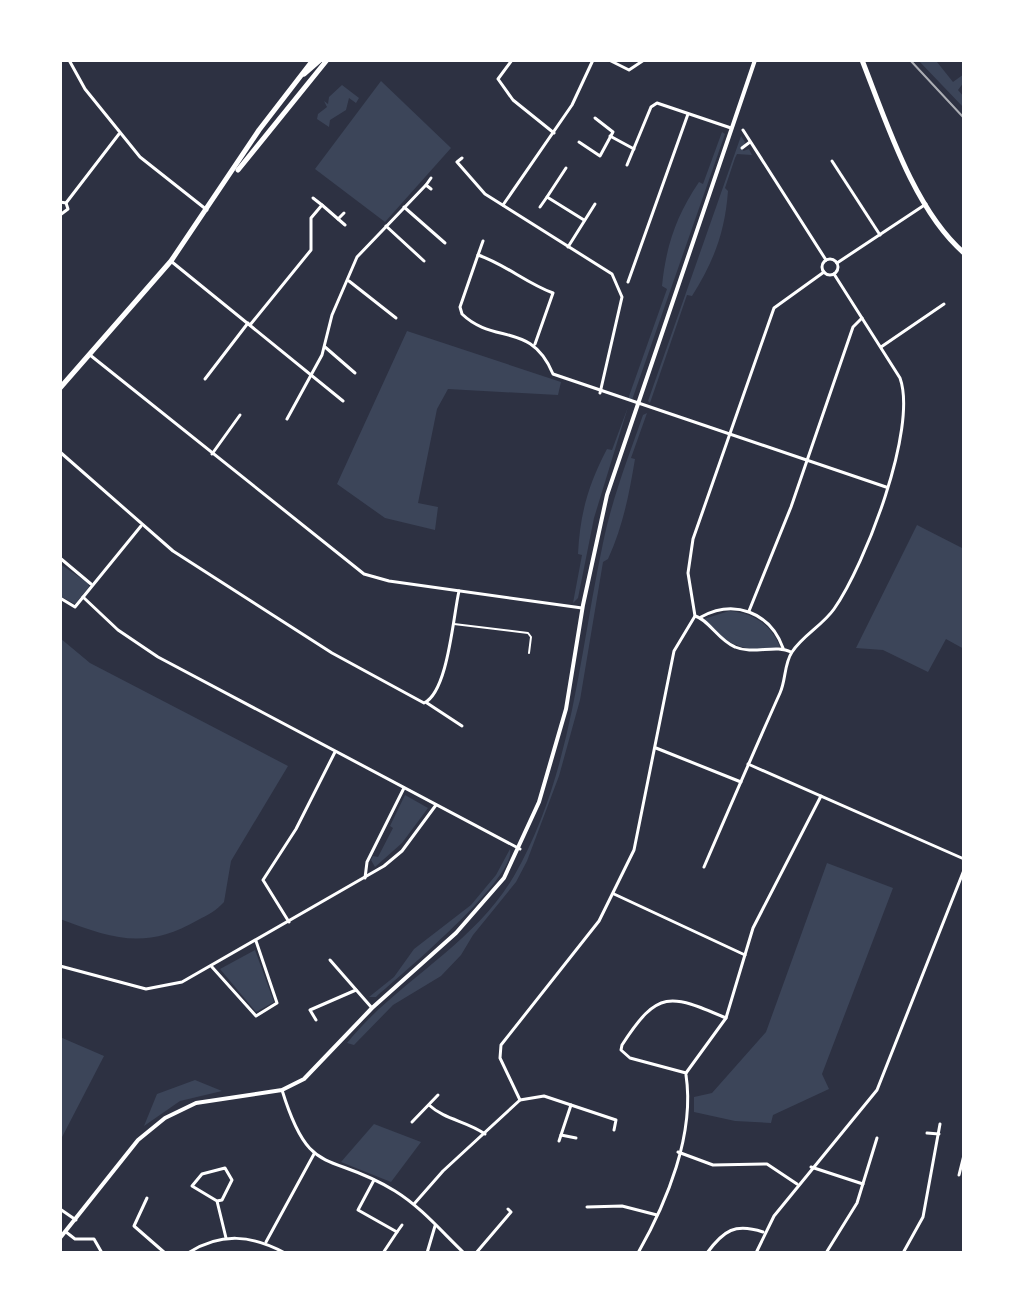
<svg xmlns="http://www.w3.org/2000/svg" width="1024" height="1313" font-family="'Sofia Sans Condensed',sans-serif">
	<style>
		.green { fill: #3c4559 }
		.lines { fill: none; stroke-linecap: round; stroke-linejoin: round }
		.service { stroke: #fff; stroke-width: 2 }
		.minor { stroke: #fff; stroke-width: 3 }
		.tertiary { stroke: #fff; stroke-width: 4 }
		.primary { stroke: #fff; stroke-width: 5 }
		.rail { stroke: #abadb3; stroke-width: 2 }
	</style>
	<rect width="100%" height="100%" fill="#2d3142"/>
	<g class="green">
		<path d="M918,60L937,62L953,82L964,74V82L958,90L964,97V108Z"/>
		<path d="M381,81L451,148L385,222L315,169Z"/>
		<path d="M342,85L359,98L356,103L349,98L346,110L330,120L329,127L317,119L318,114L327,107L324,101L328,104L329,97Z"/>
		<path d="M722,132L725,134L632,400L628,399L667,289L662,286C666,246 676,216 699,182L703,184Z"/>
		<path d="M741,136L745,142L743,151L749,149L752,155L737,154L735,158L725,188L728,191C725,232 714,261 692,296L687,295L650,403L648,401Z"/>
		<path d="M407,331L561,382L558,395L448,389L437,409L418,503L438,507L435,530L385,518L337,484Z"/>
		<path d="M628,407L594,518L578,598L573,603L582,555L578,554C580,514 588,485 607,449L612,450Z"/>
		<path d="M647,413L631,458L635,459C629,495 623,526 608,559L603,562L580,700L559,776L527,861L516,882L473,935L461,955L441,976L393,1005L354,1045L347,1043C396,982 473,946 514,876C572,775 579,655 603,543C612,499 628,458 643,415Z"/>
		<path d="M917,525L964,549V649L946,639L928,672L883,650L856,648Z"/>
		<path d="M60,564L88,583L89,587L75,604L60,596Z"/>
		<path d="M729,611C753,613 771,624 780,647C750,655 721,644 704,619Z"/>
		<path d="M60,638L90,663L288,766L231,861L224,902C217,910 208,915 198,920C146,950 113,939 60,919Z"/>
		<path d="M405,795L428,808L402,843L375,867L371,860L373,856L378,857L393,828L390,826Z"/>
		<path d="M510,849C517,878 401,975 376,997H369L394,977L414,949L471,905L496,875Z"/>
		<path d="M827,863L893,888L822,1074L829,1089L773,1115L771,1123L735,1121L694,1112V1097L712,1093L766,1032Z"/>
		<path d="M255,950L274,1002L256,1012L220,969Z"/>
		<path d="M60,1037L104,1056L60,1141Z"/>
		<path d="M195,1080L222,1091L180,1101L144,1126L157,1094Z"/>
		<path d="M374,1124L421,1142L391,1182L341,1162Z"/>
	</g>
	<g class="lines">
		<path class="service" d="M454,624L528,633L531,637L529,653"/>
		<g class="minor">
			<path d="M69,60L85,89L140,157L207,210"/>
			<path d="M512,60L498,79L513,100L554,133"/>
			<path d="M609,60L629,70L644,60"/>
			<path d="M743,130L826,260"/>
			<path d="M610,136L634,149"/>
			<path d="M579,142L600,156L613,132L595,118"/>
			<path d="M742,148L750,142"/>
			<path d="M462,158L457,162L485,194L612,274L622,297L600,393"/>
			<path d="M832,161L880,235"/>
			<path d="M627,165L651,107L657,103L731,128"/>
			<path d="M566,168L547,197L584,220"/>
			<path d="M426,185L431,178"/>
			<path d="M313,198L322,205"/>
			<path d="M60,202L66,203L68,209L60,215"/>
			<path d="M66,203L119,134"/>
			<path d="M503,205L572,105L593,60"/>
			<path d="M404,207L445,243"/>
			<path d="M540,207L547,197"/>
			<path d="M338,219L344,213"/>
			<path d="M386,226L424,261"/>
			<path d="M568,247L595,204"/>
			<path d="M478,255L483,241"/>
			<circle cx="830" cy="267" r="8"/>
			<path d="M172,262L343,401"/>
			<path d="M837,263L926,204"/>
			<path d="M349,281L396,318"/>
			<path d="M628,282L688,114"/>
			<path d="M250,325L311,250V218L322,205L345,225"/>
			<path d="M535,344L553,293C526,283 505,264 478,255L460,307L462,314C494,345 531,321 553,374L886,487"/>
			<path d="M325,347L355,373"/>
			<path d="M881,347L944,304"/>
			<path d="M90,355L364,574L389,581L582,608"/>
			<path d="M205,379L248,323"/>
			<path d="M287,419L322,355L332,315L357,257L426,185L431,189"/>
			<path d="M60,452L173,551L332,653L424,703C448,692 453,617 459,591"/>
			<path d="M212,454L240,415"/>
			<path d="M60,558L91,584"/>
			<path d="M83,597L118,630L158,657L520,849"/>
			<path d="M60,598L75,607L141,526"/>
			<path d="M749,611L791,507L853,327L862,318"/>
			<path d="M695,616C708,619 719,641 735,647C753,655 776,644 791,652"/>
			<path d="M701,617C734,599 770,612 783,648"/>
			<path d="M427,703L462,726"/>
			<path d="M656,748L741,782"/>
			<path d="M748,764L964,859"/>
			<path d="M704,867C729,809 754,751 780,693C786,680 784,664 792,652C802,636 823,625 834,609C865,565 918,428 900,378L834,274"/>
			<path d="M365,878L367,862L404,788"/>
			<path d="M614,894L745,955"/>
			<path d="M289,922L263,880L296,829L335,752"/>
			<path d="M330,960L372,1008"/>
			<path d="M60,966L146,989L182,982L384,866L402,851L436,805"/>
			<path d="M212,967L256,1016L277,1003L256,941"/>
			<path d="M316,1020L310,1010L356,990"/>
			<path d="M686,1073L726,1018L753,928L821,796"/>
			<path d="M686,1073L630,1058L621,1050L622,1045C658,989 670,994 726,1018"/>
			<path d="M282,1090C310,1181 329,1150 395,1191C421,1207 442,1232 464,1253"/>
			<path d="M520,1100L500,1058L501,1045L599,921L634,850L674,651L695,616L688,573L693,539L774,308L824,272"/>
			<path d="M429,1105C445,1120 467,1121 485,1134"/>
			<path d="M412,1122L438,1095"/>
			<path d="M927,1133L939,1134"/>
			<path d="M561,1135L576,1138"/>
			<path d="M559,1141L571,1105"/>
			<path d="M678,1152L713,1165L767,1164L797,1184"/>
			<path d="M811,1167L863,1184"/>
			<path d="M959,1175L964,1155"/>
			<path d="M374,1180L358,1210L397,1232L383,1253"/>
			<path d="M147,1198L134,1226L165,1253"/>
			<path d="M217,1201L222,1200L232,1180L225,1168L202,1174L192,1186L217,1201L226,1238"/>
			<path d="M414,1204L443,1171L520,1100L544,1096L616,1120L614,1130"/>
			<path d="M587,1207L622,1206L657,1215"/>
			<path d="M60,1209L76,1220"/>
			<path d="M66,1232L75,1239H94L102,1253"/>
			<path d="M397,1232L402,1225"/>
			<path d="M266,1242L314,1154"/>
			<path d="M188,1253C221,1232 252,1235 285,1253"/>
			<path d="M427,1253L435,1226"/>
			<path d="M476,1253L511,1212L508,1209"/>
			<path d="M638,1253C667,1202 695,1134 686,1075"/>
			<path d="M707,1253C724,1230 735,1223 763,1232"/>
			<path d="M756,1253L774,1216L877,1090L964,870"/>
			<path d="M826,1253L857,1203L877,1138"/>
			<path d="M903,1253L923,1217L940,1124"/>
		</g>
		<path class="tertiary" d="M60,1238L138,1140L165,1118L196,1103L282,1090L304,1079L372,1008L456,933L504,878L539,802L566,709L583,605L607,495L755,60"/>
		<g class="primary">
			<path d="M862,60C886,121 914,210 964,253"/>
			<path d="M304,74L320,60"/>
			<path d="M238,170L327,60"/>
			<path d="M60,388L171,261L259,130L313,60"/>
		</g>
		<path class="rail" d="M910,60L964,118"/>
	</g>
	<rect width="1024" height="1313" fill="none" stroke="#ffffff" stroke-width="124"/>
</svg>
